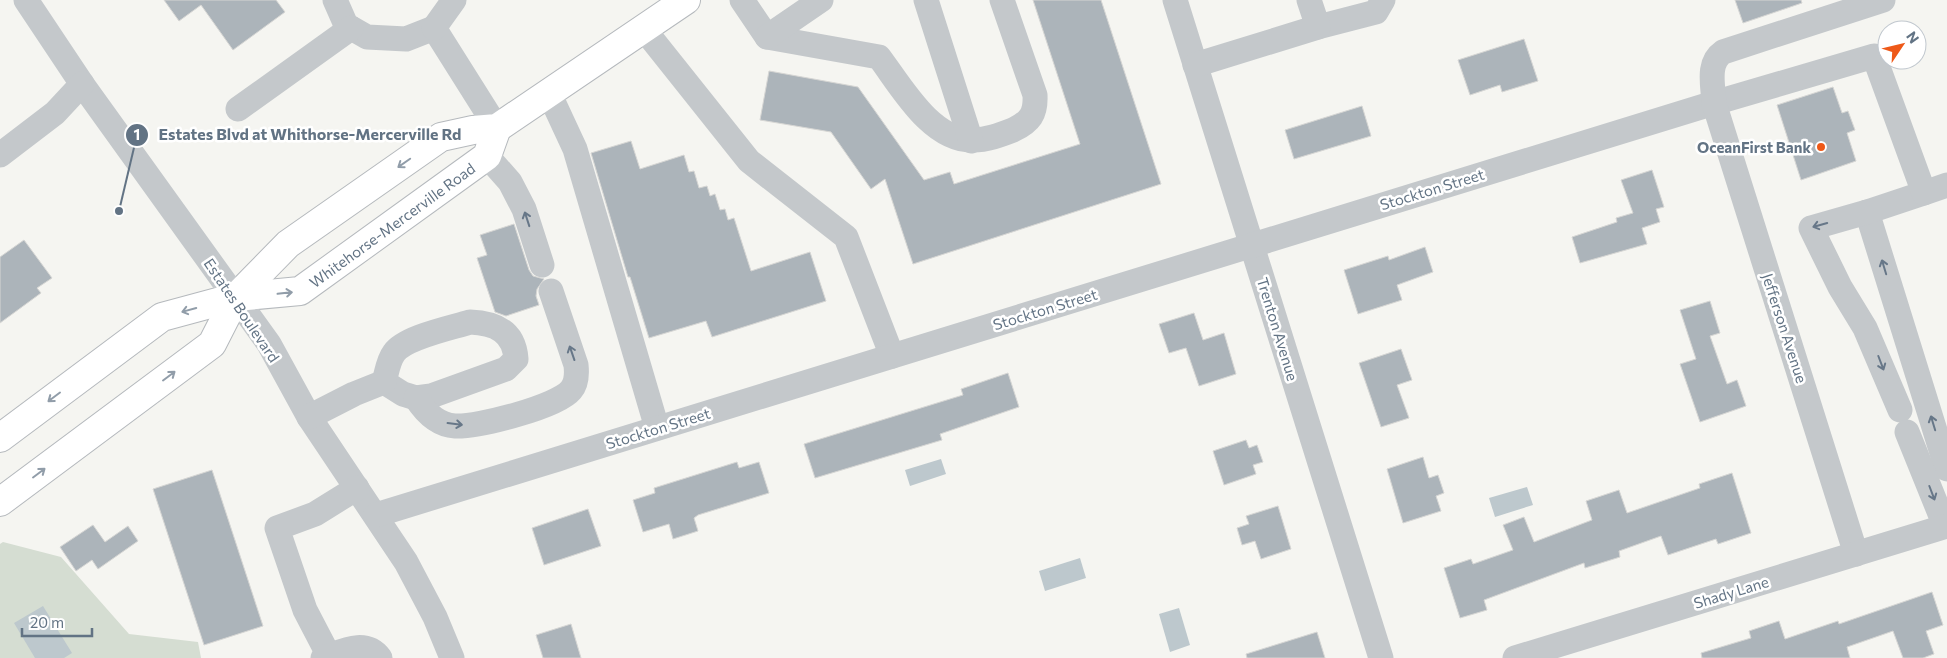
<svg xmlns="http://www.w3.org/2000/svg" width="1947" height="658" font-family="Commissioner,sans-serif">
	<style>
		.green { fill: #d5ddd2 }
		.water { fill: #bdc8cd }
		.building { fill: #acb4ba; stroke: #d6d6d4 }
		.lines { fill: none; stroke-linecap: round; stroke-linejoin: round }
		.major-casing { stroke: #b5b9bd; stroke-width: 30 }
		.minor { stroke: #c4c8cb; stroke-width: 25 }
		.major { stroke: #fff; stroke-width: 28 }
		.oneway { stroke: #919da9 }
		.oneway2 { stroke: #677788 }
		.poi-dot { fill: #ee5918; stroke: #fff; stroke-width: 2 }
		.labels { text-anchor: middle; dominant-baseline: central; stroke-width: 5; stroke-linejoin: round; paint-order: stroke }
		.poi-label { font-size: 15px; font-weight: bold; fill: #627384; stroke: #fff; text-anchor: end }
		.street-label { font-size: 15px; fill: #627384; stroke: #fff }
		.leader { fill: none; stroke: #627384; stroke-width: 2 }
		.callout-dot { fill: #627384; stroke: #fff; stroke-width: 2 }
		.mark-label { font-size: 15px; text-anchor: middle; font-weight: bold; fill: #fff }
		.callout-label { font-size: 16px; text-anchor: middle; font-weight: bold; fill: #627384; stroke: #fff; stroke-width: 5; stroke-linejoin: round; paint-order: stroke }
	</style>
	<rect width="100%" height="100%" fill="#f5f5f1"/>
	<path class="green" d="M3,542L61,557L129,634L198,642L201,658H0V544Z"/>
	<g class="water">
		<path d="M941,459L946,474L910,486L905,470Z"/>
		<path d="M1527,487L1533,505L1495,517L1489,498Z"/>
		<path d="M1080,558L1086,578L1045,591L1039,571Z"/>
		<path d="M43,606L72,653L64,658H35L14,623Z"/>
		<path d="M1179,608L1190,645L1170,652L1159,614Z"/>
	</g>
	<g class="building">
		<path d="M164,0H276L285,12L233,50L201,5L179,21Z"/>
		<path d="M1033,0H1101L1161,184L913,264L885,179L871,189L831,132L760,120L769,71L858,87L924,180L950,172L954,184L1080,144Z"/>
		<path d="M1735,0H1801L1802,3L1743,23Z"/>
		<path d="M1524,39L1538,81L1502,92L1500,85L1470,95L1458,60Z"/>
		<path d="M1833,87L1842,113L1848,111L1855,130L1847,133L1856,161L1801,180L1777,105Z"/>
		<path d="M1362,106L1371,136L1294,159L1285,130Z"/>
		<path d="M631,141L640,169L684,155L689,172L694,171L699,188L707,186L710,196L715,194L720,210L725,209L728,220L734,218L751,271L810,252L826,301L712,337L706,321L649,338L630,277H628L591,153Z"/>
		<path d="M1652,170L1664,207L1656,209L1660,222L1642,228L1647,244L1580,263L1572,237L1617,222L1616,218L1633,213L1621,180Z"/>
		<path d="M514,224L529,270L533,276L544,279L537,289L536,296L539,305L506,316L495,312L477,258L487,255L480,235Z"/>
		<path d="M24,240L52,278L37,288L41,293L0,323V257Z"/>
		<path d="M1425,247L1433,272L1397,285L1402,300L1358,314L1344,270L1388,256L1389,260Z"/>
		<path d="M1710,301L1720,333L1710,336L1727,384L1737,380L1746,406L1700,422L1680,364L1696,359L1680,310Z"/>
		<path d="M1194,313L1203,340L1224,333L1236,374L1199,386L1186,348L1169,353L1159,324Z"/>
		<path d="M1401,349L1412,380L1397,385L1409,418L1381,427L1359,363Z"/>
		<path d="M1008,373L1019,407L940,434L942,440L815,478L804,444L963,395L961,389Z"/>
		<path d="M1246,440L1249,448L1257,445L1263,462L1253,465L1256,474L1224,485L1213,451Z"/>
		<path d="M1423,457L1429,478L1438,475L1444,493L1436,496L1441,511L1403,523L1387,469Z"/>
		<path d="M737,462L739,468L759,462L769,493L698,515L694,518L698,531L673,539L669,524L643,532L633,500L655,493L654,488Z"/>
		<path d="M212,470L263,626L204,645L153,489Z"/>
		<path d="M1732,473L1751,533L1718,544L1716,539L1668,555L1661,536L1619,551L1620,557L1585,568L1584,563L1484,600L1487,610L1460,618L1444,568L1471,559L1473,564L1513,550L1503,525L1524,517L1534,542L1592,520L1586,501L1619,490L1627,513L1700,488L1699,484Z"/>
		<path d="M1278,506L1291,549L1261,559L1255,541L1242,545L1237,528L1249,524L1246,516Z"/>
		<path d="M588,509L601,546L544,565L532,528Z"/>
		<path d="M93,525L105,542L128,526L138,541L98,569L92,560L76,571L60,547Z"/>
		<path d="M1932,592L1943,625L1926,631L1934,654L1923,658H1903L1893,631L1847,647L1850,658H1702L1701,653L1751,638L1749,631L1779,621L1785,639L1838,621L1839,624Z"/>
		<path d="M571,624L581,658H543L536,635Z"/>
		<path d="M1317,632L1325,658H1247L1246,654Z"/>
	</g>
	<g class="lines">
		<defs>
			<g id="major">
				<path d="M0,438L162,317L236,297L300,291L487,156L497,128"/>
				<path d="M0,502L212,344L236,297L288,244L441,137L473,130L497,128L686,0"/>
			</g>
		</defs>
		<use href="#major" class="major-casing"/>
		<g class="minor">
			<path d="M26,0L82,84L269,344L309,417L406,562L435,617L452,658"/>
			<path d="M335,0L346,25L367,37L406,39L434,28L497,128"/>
			<path d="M742,0L767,37L879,57C901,86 931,141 973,140C987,140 1000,135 1013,130C1030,122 1036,114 1035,95L1002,0"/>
			<path d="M926,0L971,141"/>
			<path d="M1175,0L1381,658"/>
			<path d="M1318,27L1376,12L1383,0"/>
			<path d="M434,28L454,0"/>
			<path d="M643,28L749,161L846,237L892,356"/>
			<path d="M767,37L821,0"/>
			<path d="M1195,65L1318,27L1309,0"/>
			<path d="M549,93L575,149L657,428"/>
			<path d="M238,109L351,28"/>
			<path d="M0,155L55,113L82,84"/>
			<path d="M487,156L510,182L524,209L542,265"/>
			<path d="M1867,212L1947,469"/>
			<path d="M470,322C496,323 514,332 516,359L506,369L431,396L416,398L403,394L384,382C387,372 388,361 394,353C405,337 451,328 470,322Z"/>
			<path d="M416,398C425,412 438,425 455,426C478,427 557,407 571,390C577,383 577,374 576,365L551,291"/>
			<path d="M1900,410L1865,328L1840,287L1811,228L1867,212L1924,193"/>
			<path d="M309,417L354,394L384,382"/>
			<path d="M1907,432L1945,526"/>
			<path d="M376,515L1714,103L1874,56L1924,193L1947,185"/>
			<path d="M1856,554L1714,103C1713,85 1707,63 1723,52L1883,0"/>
			<path d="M329,656L305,610L277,528L315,514L357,488"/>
			<path d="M323,658C341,652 365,638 380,658"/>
			<path d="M1515,658L1947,526"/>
		</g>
		<use href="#major" class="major"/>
	</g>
	<defs><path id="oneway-shaft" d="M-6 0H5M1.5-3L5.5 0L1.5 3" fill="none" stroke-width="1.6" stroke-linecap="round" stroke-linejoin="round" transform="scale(1.25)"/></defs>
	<g class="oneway">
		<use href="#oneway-shaft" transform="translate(404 163) rotate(145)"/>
		<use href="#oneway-shaft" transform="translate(285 293) rotate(-6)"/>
		<use href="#oneway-shaft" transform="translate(189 310) rotate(165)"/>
		<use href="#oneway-shaft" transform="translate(169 376) rotate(-37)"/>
		<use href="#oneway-shaft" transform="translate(54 397) rotate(143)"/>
		<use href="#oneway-shaft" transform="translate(39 473) rotate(-37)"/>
	</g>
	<g class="oneway2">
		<use href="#oneway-shaft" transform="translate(527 219) rotate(-108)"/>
		<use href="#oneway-shaft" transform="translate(1820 225) rotate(164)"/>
		<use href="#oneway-shaft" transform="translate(1884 267) rotate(-107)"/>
		<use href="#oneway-shaft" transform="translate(572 353) rotate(-109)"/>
		<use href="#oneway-shaft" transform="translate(1881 363) rotate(69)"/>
		<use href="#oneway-shaft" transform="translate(1933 423) rotate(-107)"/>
		<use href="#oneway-shaft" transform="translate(455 424) rotate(7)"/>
		<use href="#oneway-shaft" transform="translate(1932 493) rotate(69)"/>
	</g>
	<circle class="poi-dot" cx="1821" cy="147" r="5"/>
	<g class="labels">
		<g class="poi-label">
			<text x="1811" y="147">OceanFirst Bank</text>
		</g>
		<g class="street-label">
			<text transform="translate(1432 189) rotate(-17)">Stockton Street</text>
			<text transform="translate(392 225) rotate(-36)">Whitehorse-Mercerville Road</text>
			<text transform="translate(1045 309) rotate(-17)">Stockton Street</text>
			<text transform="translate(242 310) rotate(56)">Estates Boulevard</text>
			<text transform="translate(1785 328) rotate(72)">Jefferson Avenue</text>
			<text transform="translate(1278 329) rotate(73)">Trenton Avenue</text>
			<text transform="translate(658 428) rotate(-17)">Stockton Street</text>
			<text transform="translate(1731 592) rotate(-17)">Shady Lane</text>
		</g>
	</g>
	<path class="leader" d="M119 211L137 135"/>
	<g class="callout-dot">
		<circle cx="119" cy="211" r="5"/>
		<circle cx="137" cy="135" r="12"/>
	</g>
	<g class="mark-label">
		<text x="137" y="140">1</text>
	</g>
	<g class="callout-label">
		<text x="310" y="140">Estates Blvd at Whithorse-Mercerville Rd</text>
	</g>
	<g transform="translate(1902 45) rotate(55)"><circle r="24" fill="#ffffff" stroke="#c0c7ce"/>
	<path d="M0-4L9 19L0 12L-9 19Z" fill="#ee5918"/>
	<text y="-8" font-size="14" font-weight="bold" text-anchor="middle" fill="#627384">N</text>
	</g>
	<path d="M22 628v8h70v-8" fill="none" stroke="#627384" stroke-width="2.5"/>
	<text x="30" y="628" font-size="15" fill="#627384" stroke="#ffffff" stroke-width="4" paint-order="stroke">20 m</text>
</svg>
